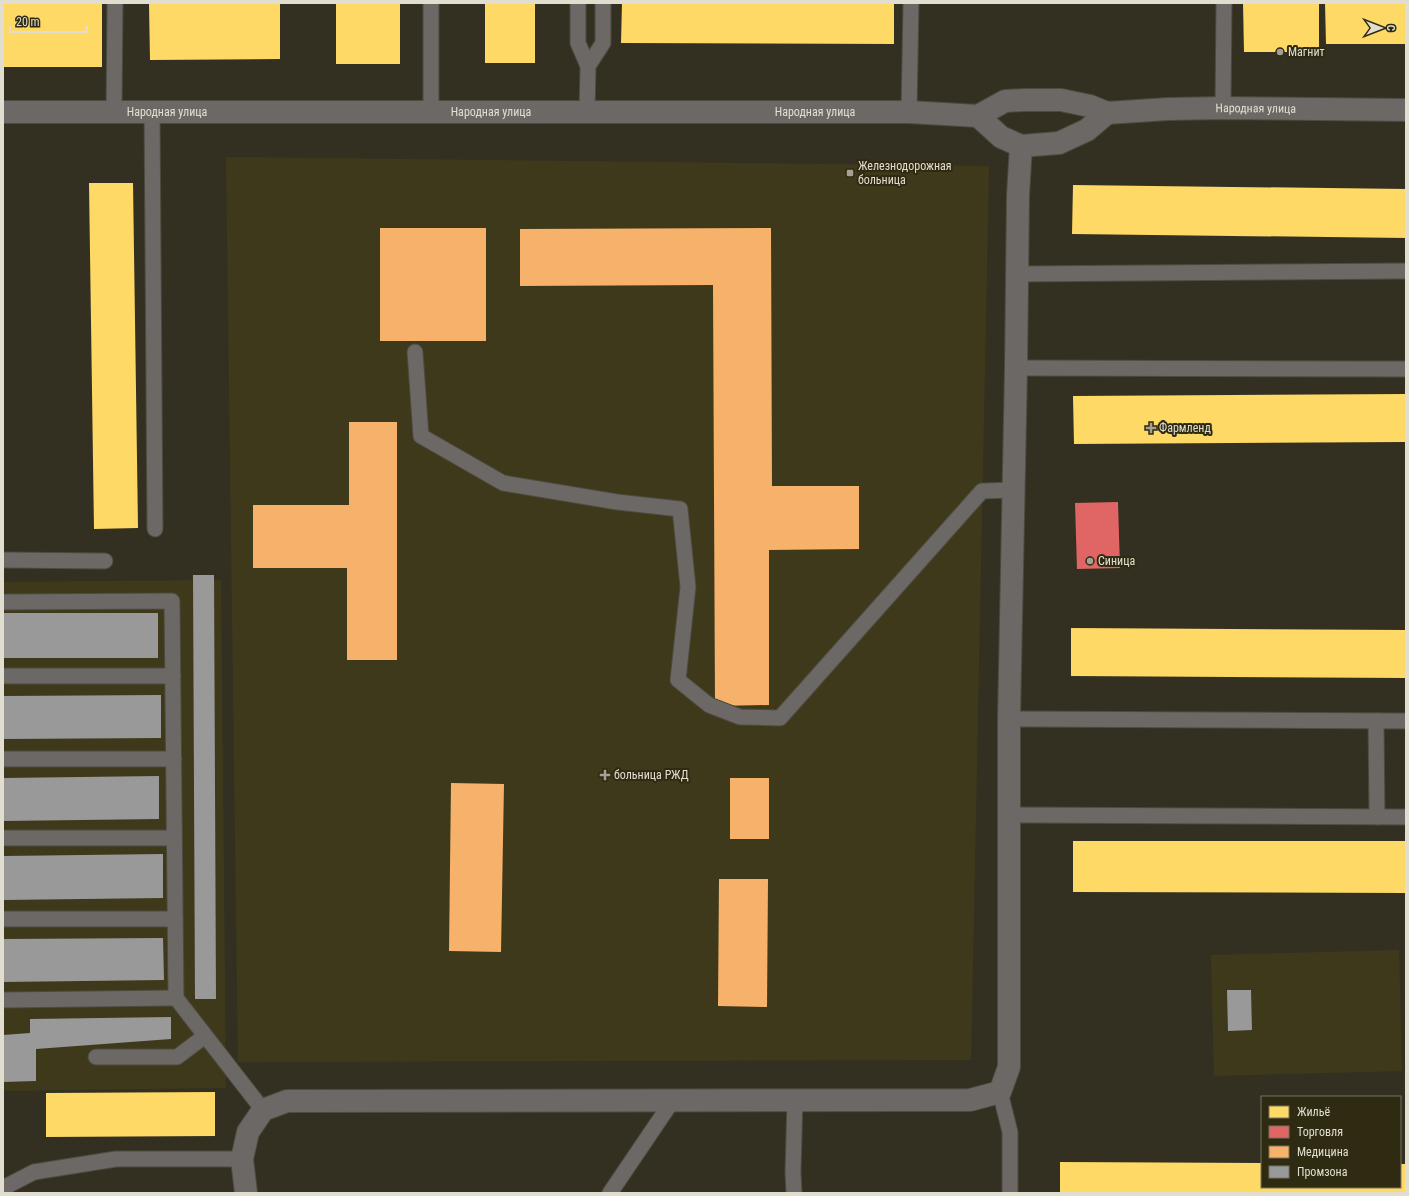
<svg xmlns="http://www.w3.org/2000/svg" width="1409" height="1196" font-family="'Roboto Condensed',sans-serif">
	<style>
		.built { fill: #3f391b }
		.homes { fill: #ffd966 }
		.shops { fill: #e06666 }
		.health { fill: #f6b26b }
		.industry { fill: #999 }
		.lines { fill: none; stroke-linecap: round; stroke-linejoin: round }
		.service-casing { stroke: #4d4b3f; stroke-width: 17 }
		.minor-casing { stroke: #4d4b3f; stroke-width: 24 }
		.tertiary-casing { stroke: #4d4b3f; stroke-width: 24 }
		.service { stroke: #6b6866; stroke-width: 15 }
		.minor { stroke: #6b6866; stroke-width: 22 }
		.tertiary { stroke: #6b6866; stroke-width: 22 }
		.poi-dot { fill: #a4a192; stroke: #2f2a12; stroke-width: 1.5 }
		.labels { text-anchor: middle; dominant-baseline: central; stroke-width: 4; stroke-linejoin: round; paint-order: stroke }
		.poi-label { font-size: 12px; fill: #e1decf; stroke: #2f2a12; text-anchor: start }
		.street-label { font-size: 12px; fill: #e1decf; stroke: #2f2a12 }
	</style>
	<rect width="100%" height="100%" fill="#333022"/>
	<g class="built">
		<path d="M226,157L989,166L971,1060L238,1062Z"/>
		<path d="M221,580L226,1088L3,1091V582Z"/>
		<path d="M1399,950L1402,1071L1214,1076L1211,955Z"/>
	</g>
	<g class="homes">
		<path d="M149,3H280V59L150,60Z"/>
		<rect x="336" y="3" width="64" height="61"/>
		<rect x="485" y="3" width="50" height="60"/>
		<path d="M622,3H894V44L621,43Z"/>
		<path d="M1243,3H1319V52H1244Z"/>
		<path d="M1325,3H1406V44H1326Z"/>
		<rect x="3" y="4" width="99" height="63"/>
		<path d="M89,183H133L138,528L94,529Z"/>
		<path d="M1073,185L1406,189V238L1072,234Z"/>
		<path d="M1406,394V442L1074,444L1073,396Z"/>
		<path d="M1071,628L1406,630V678L1071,676Z"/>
		<path d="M1073,841H1406V893L1073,892Z"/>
		<path d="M215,1092V1136L46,1137V1093Z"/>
		<path d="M1060,1162L1262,1163V1187H1400V1164H1406V1193H1060Z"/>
	</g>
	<path class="shops" d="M1118,502L1120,568L1077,569L1075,503Z"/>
	<g class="health">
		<rect x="380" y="228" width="106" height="113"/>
		<path d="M771,228L772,486H859V549L769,550V705L715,706L713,285L520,286V229Z"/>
		<path d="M349,422H397V660H347V568H253V505H349Z"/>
		<rect x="730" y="778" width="39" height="61"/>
		<path d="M451,783L504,784L501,952L449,951Z"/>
		<path d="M719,879H768L767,1007L718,1006Z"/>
	</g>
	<g class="industry">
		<path d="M193,575H214L216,999H195Z"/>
		<rect x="3" y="613" width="155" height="45"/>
		<path d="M161,695V738L3,739V696Z"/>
		<path d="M159,776V819L3,821V778Z"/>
		<path d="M163,854V898L3,900V856Z"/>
		<path d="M163,938L164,980L3,982V939Z"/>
		<path d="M1227,990H1251L1252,1030L1228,1031Z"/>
		<path d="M171,1017V1039L36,1049V1081L3,1082V1035L30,1033V1019Z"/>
	</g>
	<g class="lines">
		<defs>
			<g id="service">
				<path d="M431,3V113"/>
				<path d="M578,3V43L588,66L587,113"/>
				<path d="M588,66L603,43V3"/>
				<path d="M1223,108L1224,3"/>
				<path d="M114,112L115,3"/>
				<path d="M152,112L155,529"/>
				<path d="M909,112L911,3"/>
				<path d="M1017,274L1406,271"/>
				<path d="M415,352L421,436L503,483L617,502L680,509L688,587L678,680L709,705L740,717L780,718L982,491L1014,490"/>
				<path d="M1016,368L1406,369"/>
				<path d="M3,560L105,561"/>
				<path d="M3,602L172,601L176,998L263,1110"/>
				<path d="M3,676H173"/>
				<path d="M1009,719L1406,721"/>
				<path d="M1376,721L1377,817"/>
				<path d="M3,759H174"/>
				<path d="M1009,815L1406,817"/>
				<path d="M3,838H174"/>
				<path d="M3,919H175"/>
				<path d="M3,1000L176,998"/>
				<path d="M96,1057H177L205,1036"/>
				<path d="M1000,1092L1010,1132V1193"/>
				<path d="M3,1188L34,1172L116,1159H242"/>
				<path d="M610,1193L673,1100"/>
				<path d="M794,1193L793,1172L795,1100"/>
			</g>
			<path id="minor" d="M246,1193L242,1159L248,1132L263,1110L287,1101L970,1100L1000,1092L1009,1067V719L1016,368L1018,195L1021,146"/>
			<g id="tertiary">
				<path id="s1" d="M3,112H909L978,116L1005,101L1024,100H1061L1090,106L1107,113L1168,109L1223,108L1406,110"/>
				<path d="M978,116L1001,137L1021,146L1059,143L1087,130L1107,113"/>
			</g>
		</defs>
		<use href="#service" class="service-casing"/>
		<use href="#minor" class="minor-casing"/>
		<use href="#tertiary" class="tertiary-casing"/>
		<use href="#service" class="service"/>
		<use href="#minor" class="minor"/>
		<use href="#tertiary" class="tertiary"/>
	</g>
	<g class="poi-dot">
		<circle cx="1280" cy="52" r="4"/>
		<rect x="846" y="169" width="8" height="8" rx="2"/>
		<path d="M1149 422h4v4h4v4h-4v4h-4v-4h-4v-4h4z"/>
		<circle cx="1090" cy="561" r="4"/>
		<path d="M603 769h4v4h4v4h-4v4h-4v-4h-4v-4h4z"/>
	</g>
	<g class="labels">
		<g class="poi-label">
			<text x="1288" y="52">Магнит</text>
			<text x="858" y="166">Железнодорожная<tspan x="858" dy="14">больница</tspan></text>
			<text x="1159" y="428">Фармленд</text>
			<text x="1098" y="561">Синица</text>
			<text x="614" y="775">больница РЖД</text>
		</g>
		<g class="street-label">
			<text stroke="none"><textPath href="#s1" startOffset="1259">Народная улица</textPath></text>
			<text stroke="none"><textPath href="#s1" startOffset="164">Народная улица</textPath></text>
			<text stroke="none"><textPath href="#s1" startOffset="812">Народная улица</textPath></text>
			<text stroke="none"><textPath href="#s1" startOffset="488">Народная улица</textPath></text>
		</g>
	</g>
	<rect width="1409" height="1196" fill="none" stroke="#e1decf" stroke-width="8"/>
	<rect x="1261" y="1096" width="140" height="92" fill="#2f2a12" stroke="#76725e"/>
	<rect x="1269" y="1106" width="20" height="12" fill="#ffd966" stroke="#76725e"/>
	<text x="1297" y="1116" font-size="12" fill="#e1decf">Жильё</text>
	<rect x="1269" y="1126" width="20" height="12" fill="#e06666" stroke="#76725e"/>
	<text x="1297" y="1136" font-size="12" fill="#e1decf">Торговля</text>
	<rect x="1269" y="1146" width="20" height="12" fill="#f6b26b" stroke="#76725e"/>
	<text x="1297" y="1156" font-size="12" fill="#e1decf">Медицина</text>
	<rect x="1269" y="1166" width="20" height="12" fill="#999999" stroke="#76725e"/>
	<text x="1297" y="1176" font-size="12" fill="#e1decf">Промзона</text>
	<g transform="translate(1381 28) rotate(90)" stroke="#2f2a12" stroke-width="3" paint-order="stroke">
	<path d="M0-3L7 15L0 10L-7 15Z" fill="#e1decf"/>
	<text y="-6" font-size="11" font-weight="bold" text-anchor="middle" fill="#e1decf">С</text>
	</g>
	<path d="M10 26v6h77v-6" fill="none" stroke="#e1decf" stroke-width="2"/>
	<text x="16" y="26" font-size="12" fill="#e1decf" stroke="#2f2a12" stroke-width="3" paint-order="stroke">20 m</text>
</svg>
